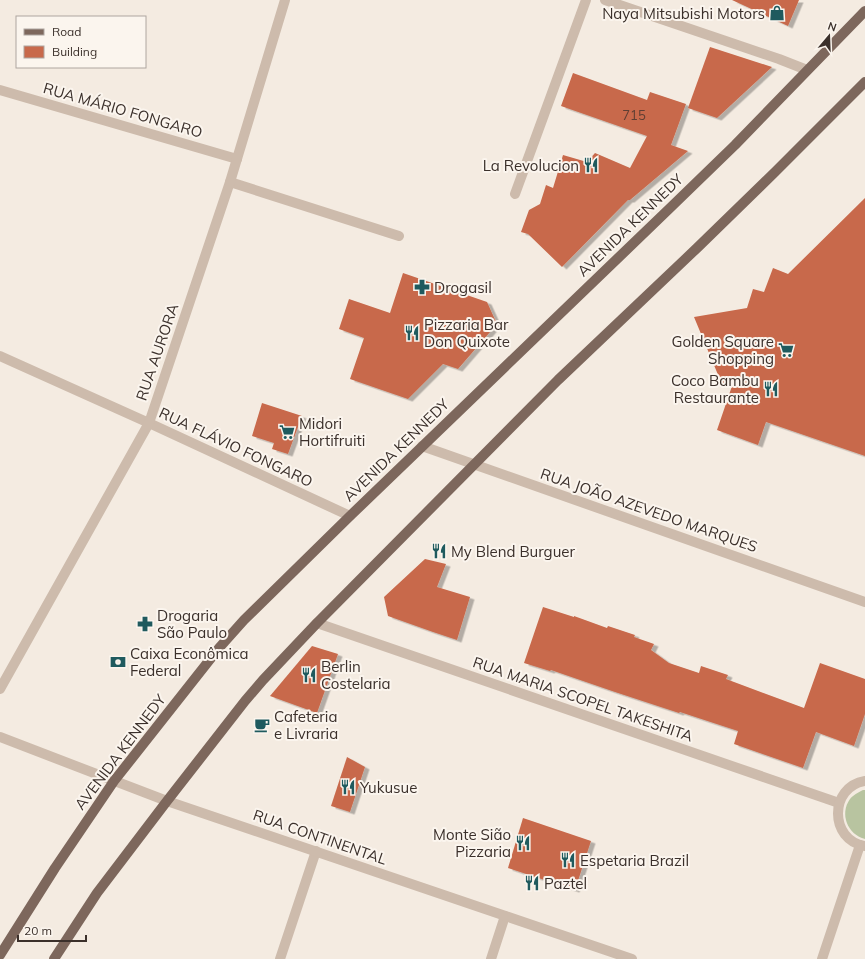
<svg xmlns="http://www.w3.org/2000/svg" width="865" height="959" font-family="Mulish,sans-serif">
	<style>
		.green { fill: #b8c4a0 }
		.building { fill: #c8694b; filter: url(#shadow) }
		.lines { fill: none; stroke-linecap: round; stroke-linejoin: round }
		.minor { stroke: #cdbbac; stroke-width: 10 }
		.tertiary { stroke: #cdbbac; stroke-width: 10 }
		.primary { stroke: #7d675c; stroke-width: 10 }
		.labels { text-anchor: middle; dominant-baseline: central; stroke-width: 4; stroke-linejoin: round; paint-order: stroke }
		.number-label { font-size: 13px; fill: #5e3e33 }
		.poi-label { font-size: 15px; fill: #3b302b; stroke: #fbf5ee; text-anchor: start }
		.street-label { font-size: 15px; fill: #3b302b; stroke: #fbf5ee }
	</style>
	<defs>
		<filter id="shadow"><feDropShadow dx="4.5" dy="2.5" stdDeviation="0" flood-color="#0004"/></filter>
	</defs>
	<rect width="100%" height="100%" fill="#f4ebe1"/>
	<path class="green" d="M863,790H865V839C848,835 839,814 850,799C853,795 859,792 863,790Z"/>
	<g class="building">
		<path d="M732,0H799L788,26Z"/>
		<path d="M710,47L772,67L717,118L688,108Z"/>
		<path d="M573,73L647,100L650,92L686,104L671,145L688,151L630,200H628L562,267L528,234L521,232L529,210L540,204L546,185L553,188L563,155L587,162L595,153L630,168L647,136L561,106Z"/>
		<path d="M865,198V456L766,422L758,445L717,430L732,386L721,382L694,317L747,308L753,289L764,292L773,268L788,274Z"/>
		<path d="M403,273L487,302L497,324L458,369L443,364L408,399L350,379L364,338L339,329L349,299L390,313Z"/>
		<path d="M262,403L302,416L288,454L272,449L274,443L252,436Z"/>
		<path d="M425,559L446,564L437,587L470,597L457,640L433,632L388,616L384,597Z"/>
		<path d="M543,607L574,617V616L607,628L608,626L635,635L634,637L654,644L651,650L669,663L699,673L701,666L728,675L726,679L804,708L820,663L865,679V714L854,746L816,732L803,768L734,744L738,731L680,712L679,713L615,692L551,670L550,671L524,663Z"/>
		<path d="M312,646L338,654L317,713L270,696Z"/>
		<path d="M347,757L365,767L350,812L331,806Z"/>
		<path d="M523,818L591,841L575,890L508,868Z"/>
	</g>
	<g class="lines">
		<g class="minor">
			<path d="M605,0L779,59L807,70"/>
			<path d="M0,90L237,159"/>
			<path d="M230,182L399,236"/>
			<path d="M515,194L586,0"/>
			<path d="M0,356L149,423L350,516"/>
			<path d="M422,446L865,602"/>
			<path d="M317,623L839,803"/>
			<path d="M0,689L149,423L230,182L285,0"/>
			<path d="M865,781C829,787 829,840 865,846"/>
			<path d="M280,959L316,851"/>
			<path d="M491,959L505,916"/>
			<path d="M822,959L860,845"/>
		</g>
		<path class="tertiary" d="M0,737L167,801L632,959"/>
		<g class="primary">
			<path d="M0,955L55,868L114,781L219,648L244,620L350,516L670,208L735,145L865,11"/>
			<path d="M54,959L97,893L167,801L245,701L263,680L317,623L558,380L697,248L775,172L865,82"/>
		</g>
	</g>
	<defs>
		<symbol id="shop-bare" viewBox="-9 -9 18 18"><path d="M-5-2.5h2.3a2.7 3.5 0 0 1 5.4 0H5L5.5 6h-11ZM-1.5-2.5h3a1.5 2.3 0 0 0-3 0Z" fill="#1f5a5e" stroke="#fbf5ee" stroke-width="2.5" paint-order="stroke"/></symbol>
		<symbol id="restaurant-bare" viewBox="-9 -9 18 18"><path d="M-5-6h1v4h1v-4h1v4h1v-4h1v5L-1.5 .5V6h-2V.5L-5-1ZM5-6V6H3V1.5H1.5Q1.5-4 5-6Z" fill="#1f5a5e" stroke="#fbf5ee" stroke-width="2.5" paint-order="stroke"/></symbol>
		<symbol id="pharmacy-bare" viewBox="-9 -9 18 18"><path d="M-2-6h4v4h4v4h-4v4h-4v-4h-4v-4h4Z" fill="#1f5a5e" stroke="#fbf5ee" stroke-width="2.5" paint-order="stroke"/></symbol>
		<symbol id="supermarket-bare" viewBox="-9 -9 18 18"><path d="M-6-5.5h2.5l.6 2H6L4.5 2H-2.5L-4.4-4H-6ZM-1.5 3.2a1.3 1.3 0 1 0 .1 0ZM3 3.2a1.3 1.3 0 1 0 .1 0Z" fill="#1f5a5e" stroke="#fbf5ee" stroke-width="2.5" paint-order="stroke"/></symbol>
		<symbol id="bank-bare" viewBox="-9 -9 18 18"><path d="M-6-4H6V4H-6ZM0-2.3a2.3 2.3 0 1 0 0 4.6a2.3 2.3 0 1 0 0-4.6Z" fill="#1f5a5e" stroke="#fbf5ee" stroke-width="2.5" paint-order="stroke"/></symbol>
		<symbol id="cafe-bare" viewBox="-9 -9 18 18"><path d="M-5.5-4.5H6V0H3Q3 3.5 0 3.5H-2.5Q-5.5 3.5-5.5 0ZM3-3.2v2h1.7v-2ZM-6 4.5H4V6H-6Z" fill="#1f5a5e" stroke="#fbf5ee" stroke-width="2.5" paint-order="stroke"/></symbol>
	</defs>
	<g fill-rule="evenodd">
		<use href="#shop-bare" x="766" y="2" width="22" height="22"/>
		<use href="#restaurant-bare" x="580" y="154" width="22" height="22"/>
		<use href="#pharmacy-bare" x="411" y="276" width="22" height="22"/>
		<use href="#restaurant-bare" x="401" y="322" width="22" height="22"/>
		<use href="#supermarket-bare" x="775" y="339" width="22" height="22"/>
		<use href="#restaurant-bare" x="760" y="378" width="22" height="22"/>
		<use href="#supermarket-bare" x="276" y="421" width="22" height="22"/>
		<use href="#restaurant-bare" x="428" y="540" width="22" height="22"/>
		<use href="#pharmacy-bare" x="134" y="613" width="22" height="22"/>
		<use href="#bank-bare" x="107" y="651" width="22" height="22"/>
		<use href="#restaurant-bare" x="298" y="664" width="22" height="22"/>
		<use href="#cafe-bare" x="251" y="714" width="22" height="22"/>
		<use href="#restaurant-bare" x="337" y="776" width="22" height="22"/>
		<use href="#restaurant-bare" x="512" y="832" width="22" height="22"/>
		<use href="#restaurant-bare" x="557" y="849" width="22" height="22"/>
		<use href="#restaurant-bare" x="521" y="872" width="22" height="22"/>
	</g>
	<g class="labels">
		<g class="number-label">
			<text x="634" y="115">715</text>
		</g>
		<g class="poi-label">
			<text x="765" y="13" text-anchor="end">Naya Mitsubishi Motors</text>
			<text x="579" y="165" text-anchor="end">La Revolucion</text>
			<text x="434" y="287">Drogasil</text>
			<text x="424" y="324">Pizzaria Bar<tspan x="424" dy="17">Don Quixote</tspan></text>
			<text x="774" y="341" text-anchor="end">Golden Square<tspan x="774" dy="17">Shopping</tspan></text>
			<text x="759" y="380" text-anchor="end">Coco Bambu<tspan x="759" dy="17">Restaurante</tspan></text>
			<text x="299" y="423">Midori<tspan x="299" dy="17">Hortifruiti</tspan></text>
			<text x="451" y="551">My Blend Burguer</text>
			<text x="157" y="615">Drogaria<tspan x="157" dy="17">São Paulo</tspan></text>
			<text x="130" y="653">Caixa Econômica<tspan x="130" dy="17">Federal</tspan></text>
			<text x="321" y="666">Berlin<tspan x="321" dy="17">Costelaria</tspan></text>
			<text x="274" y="716">Cafeteria<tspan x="274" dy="17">e Livraria</tspan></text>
			<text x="360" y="787">Yukusue</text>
			<text x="511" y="834" text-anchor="end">Monte Sião<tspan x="511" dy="17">Pizzaria</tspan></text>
			<text x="580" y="860">Espetaria Brazil</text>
			<text x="544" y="883">Paztel</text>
		</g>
		<g class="street-label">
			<text transform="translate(123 110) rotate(16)">RUA MÁRIO FONGARO</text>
			<text transform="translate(630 225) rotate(-44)">AVENIDA KENNEDY</text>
			<text transform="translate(157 352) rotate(-71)">RUA AURORA</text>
			<text transform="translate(236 447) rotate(25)">RUA FLÁVIO FONGARO</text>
			<text transform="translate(396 450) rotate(-44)">AVENIDA KENNEDY</text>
			<text transform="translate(649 510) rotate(19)">RUA JOÃO AZEVEDO MARQUES</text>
			<text transform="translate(583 699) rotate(19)">RUA MARIA SCOPEL TAKESHITA</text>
			<text transform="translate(120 752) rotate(-53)">AVENIDA KENNEDY</text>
			<text transform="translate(320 837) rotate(19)">RUA CONTINENTAL</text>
		</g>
	</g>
	<rect x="16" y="16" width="130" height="52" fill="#fbf5ee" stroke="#aea6a0"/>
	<rect x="24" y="29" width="20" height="6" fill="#7d675c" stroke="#aea6a0"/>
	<text x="52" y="36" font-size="12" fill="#3b302b">Road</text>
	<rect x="24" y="46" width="20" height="12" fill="#c8694b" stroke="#aea6a0"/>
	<text x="52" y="56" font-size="12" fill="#3b302b">Building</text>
	<g transform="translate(829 36) rotate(19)" stroke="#fbf5ee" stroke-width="3" paint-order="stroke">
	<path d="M0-3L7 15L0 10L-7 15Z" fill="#3b302b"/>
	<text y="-6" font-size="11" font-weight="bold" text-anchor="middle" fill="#3b302b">N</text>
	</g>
	<path d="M18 935v6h68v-6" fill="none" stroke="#3b302b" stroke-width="2"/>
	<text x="24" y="935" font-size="12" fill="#3b302b" stroke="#fbf5ee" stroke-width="3" paint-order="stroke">20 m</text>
</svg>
